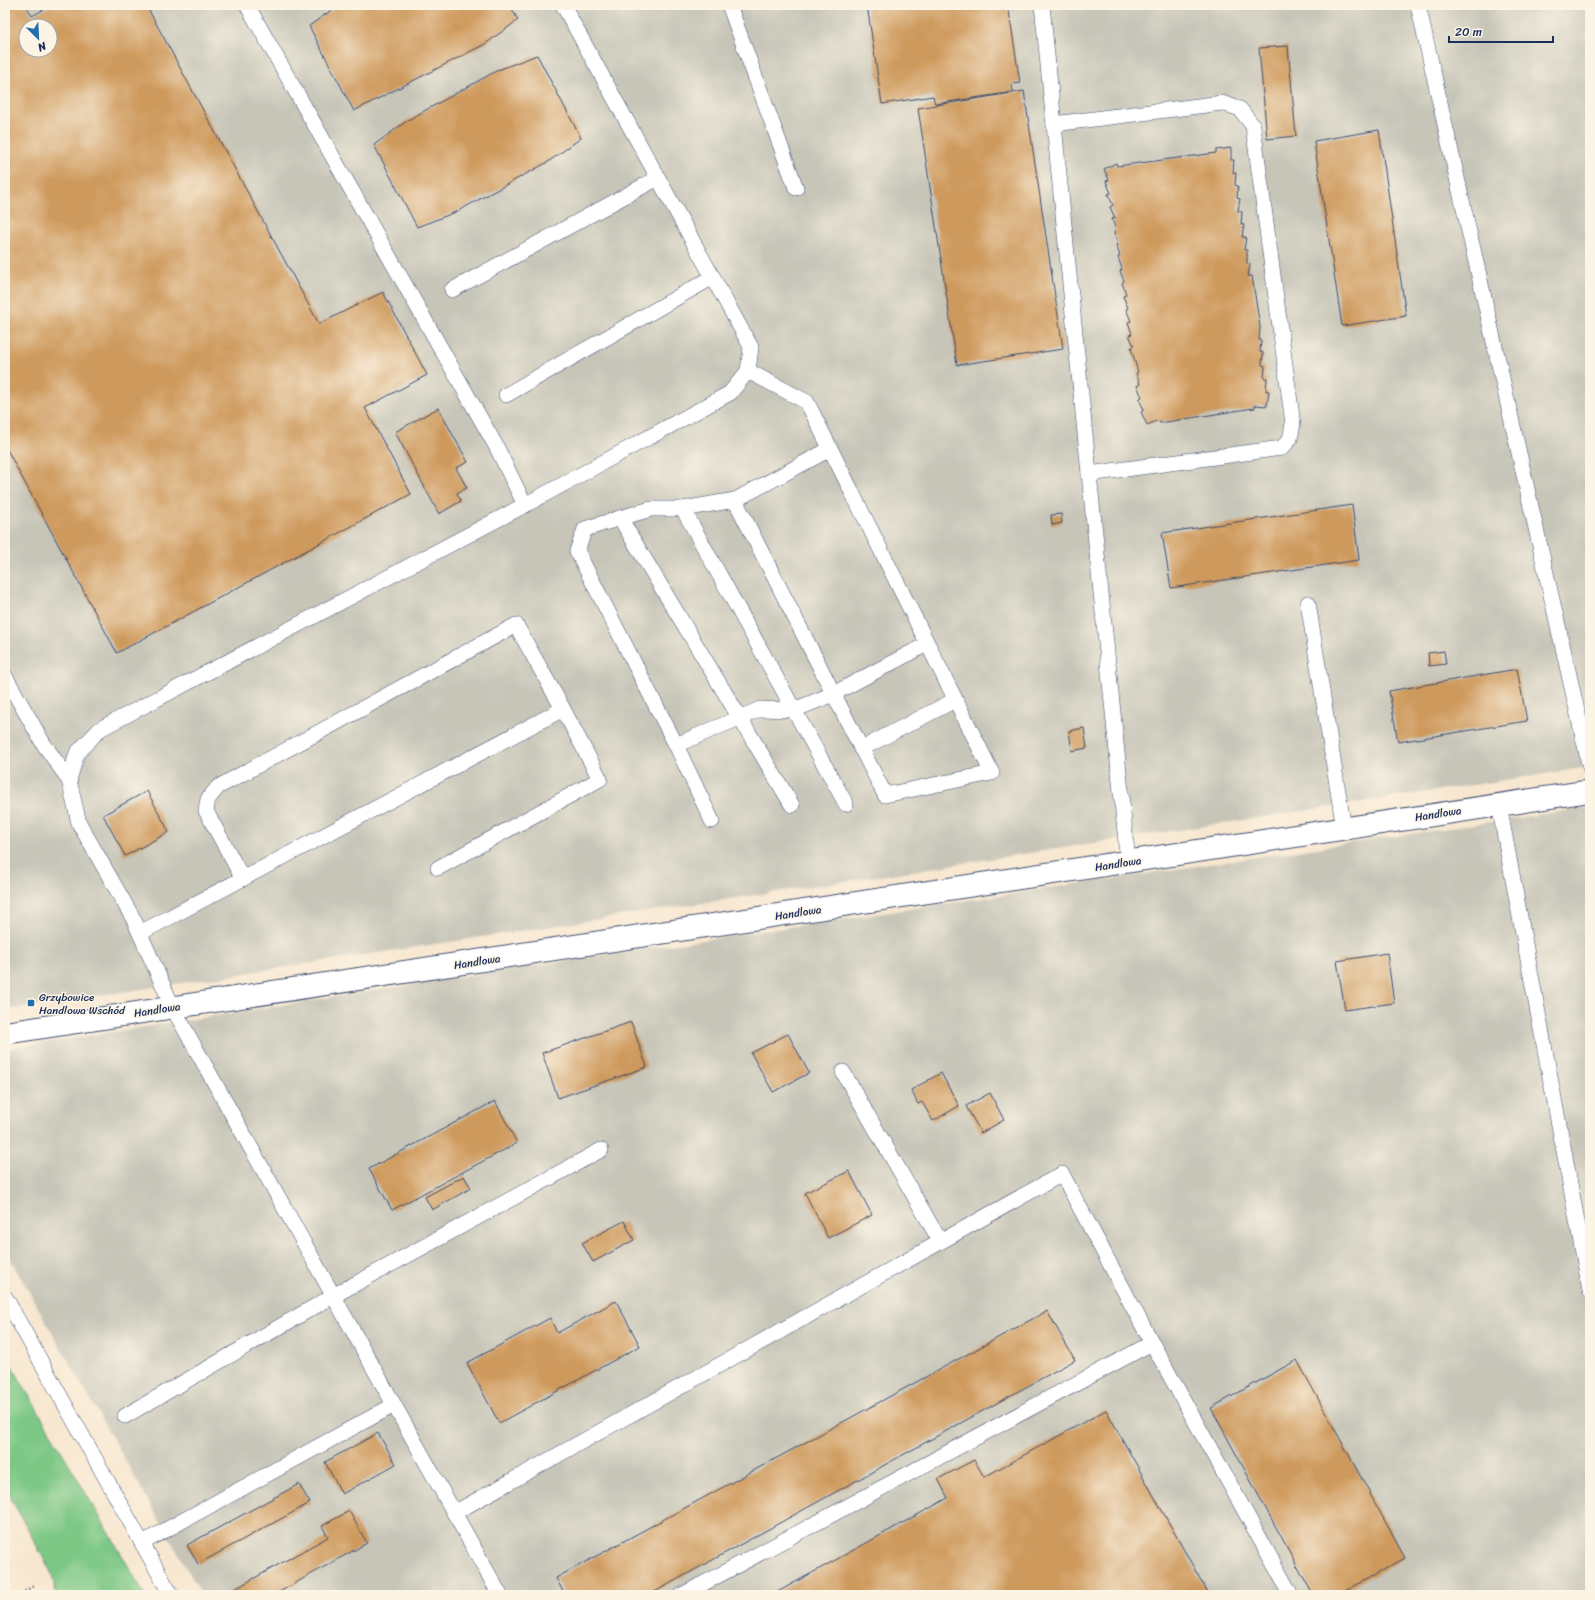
<svg xmlns="http://www.w3.org/2000/svg" width="1595" height="1600" font-family="Sriracha,sans-serif">
	<style>
		.industrial { fill: #c6c5b8; fill-rule: evenodd }
		.green { fill: #7dc885; stroke: #4c7c72 }
		.building { fill: #ce995b; fill-rule: evenodd }
		.lines { fill: none; stroke-linecap: round; stroke-linejoin: round }
		.service-casing { stroke: #3c4b6f; stroke-width: 16 }
		.minor-casing { stroke: #3c4b6f; stroke-width: 24 }
		.path { stroke: #3c4b6f; stroke-width: 2.5; stroke-dasharray: 1 3; stroke-linecap: butt }
		.service { stroke: #fff; stroke-width: 15 }
		.minor { stroke: #fff; stroke-width: 22 }
		.poi-dot { fill: #1f6fb2; stroke: #fcf5e5; stroke-width: 1.5 }
		.labels { text-anchor: middle; dominant-baseline: central; stroke-width: 3; stroke-linejoin: round; paint-order: stroke }
		.street-label { font-size: 11px; fill: #1b2f5e; stroke: #fcf5e5 }
		.poi-label { font-size: 11px; fill: #1b2f5e; stroke: #fcf5e5; text-anchor: start }
	</style>
	<rect width="100%" height="100%" fill="#fcf5e5"/>
	<filter id="ink" filterUnits="userSpaceOnUse"><feTurbulence type="fractalNoise" baseFrequency=".025" numOctaves="2"/><feDisplacementMap in="SourceGraphic" scale="8" xChannelSelector="R" yChannelSelector="G"/><feConvolveMatrix kernelMatrix="1 2 1 2 8 2 1 2 1" color-interpolation-filters="sRGB"/></filter>
	<filter id="wash" filterUnits="userSpaceOnUse"><feTurbulence type="fractalNoise" baseFrequency=".012" numOctaves="4" result="noise"/><feDisplacementMap in="SourceGraphic" scale="16" xChannelSelector="R" yChannelSelector="G"/><feGaussianBlur stdDeviation="0.9" result="paint"/><feColorMatrix in="noise" values="0 0 0 0 0 0 0 0 0 0 0 0 0 0 0 0 0 1.4 0 .05"/><feComposite in="paint" operator="in"/></filter>
	<g filter="url(#wash)">
		<rect width="100%" height="100%" fill="#f8e7d0"/>
		<g class="industrial">
			<path d="M5,5H1590V767L5,1010ZM26,26H50V50H26Z"/>
			<path d="M1590,807V1595H202L5,1250V1049L490,972Z"/>
		</g>
		<path class="green" d="M5,1354L145,1595H56L52,1574L5,1487Z"/>
		<g id="blocks">
			<g class="building">
				<path d="M5,5H26L32,16L52,5H146L319,324L383,292L427,375L365,408L411,494L117,653L5,446ZM26,26H50V50H26Z"/>
				<path d="M339,5H510L518,20L485,44L354,111L309,26Z"/>
				<path d="M867,5H1008L1020,83L1012,84L1013,92L935,104L933,96L882,104Z"/>
				<path d="M1288,46L1296,136L1267,139L1259,48Z"/>
				<path d="M537,55L581,138L548,162L456,212L417,227L374,145L408,120L498,70Z"/>
				<path d="M1024,91L1063,349L957,365L918,108Z"/>
				<path d="M1379,130L1406,316L1342,326L1314,141Z"/>
				<path d="M1231,148V160H1234L1233,173H1236L1235,185L1238,186L1237,198L1240,199L1238,211L1242,212L1241,224L1244,225L1242,237H1246L1244,250H1247V263L1250,264L1248,276H1252L1260,327L1259,340H1261L1260,352L1263,353L1262,365L1265,366L1264,378H1267L1266,391H1269L1267,406L1255,405V408L1247,409L1160,423L1159,420L1147,425L1141,412L1144,410L1139,399L1142,397L1137,386L1140,384L1136,373L1138,372L1131,348L1134,346L1129,335L1132,334L1128,322L1131,321L1126,309L1128,308L1123,296L1126,294L1122,283L1124,281L1120,271L1122,269L1118,257L1120,256L1116,245L1118,243L1114,232L1116,230L1112,219L1115,218L1110,207L1113,205L1108,194L1111,193L1106,181L1109,180L1104,169L1116,163L1117,166L1216,153V150Z"/>
				<path d="M438,408L468,462L456,468L467,488L457,493L461,501L439,514L395,432Z"/>
				<path d="M1352,505L1359,560L1171,588L1162,533Z"/>
				<path d="M1061,514L1062,523L1052,525L1051,515Z"/>
				<path d="M1444,651L1446,664L1429,666L1428,653Z"/>
				<path d="M1517,669L1527,721L1398,742L1389,691Z"/>
				<path d="M1084,728L1087,748L1072,751L1069,731Z"/>
				<path d="M147,791L169,832L125,856L103,815Z"/>
				<path d="M1387,953L1394,1003L1345,1010L1337,961Z"/>
				<path d="M631,1022L647,1067L558,1098L542,1053Z"/>
				<path d="M788,1034L809,1073L773,1092L751,1053Z"/>
				<path d="M941,1073L959,1106L933,1121L922,1102L918,1104L911,1090Z"/>
				<path d="M990,1093L1004,1120L981,1133L966,1106Z"/>
				<path d="M495,1101L517,1143L392,1210L369,1169Z"/>
				<path d="M849,1171L872,1215L828,1238L805,1193Z"/>
				<path d="M464,1176L471,1188L432,1210L425,1197Z"/>
				<path d="M624,1221L634,1240L593,1262L582,1243Z"/>
				<path d="M616,1301L640,1346L499,1423L467,1363L550,1318L557,1333Z"/>
				<path d="M1047,1311L1075,1360L649,1595H565L556,1578Z"/>
				<path d="M1297,1360L1405,1558L1338,1595H1313L1211,1408Z"/>
				<path d="M1106,1410L1209,1595H772L948,1498L938,1479L974,1460L984,1477Z"/>
				<path d="M378,1433L396,1464L342,1494L325,1462Z"/>
				<path d="M299,1484L310,1503L198,1564L187,1545Z"/>
				<path d="M349,1511L367,1543L274,1595H224L328,1537L322,1526Z"/>
			</g>
		</g>
	</g>
	<g filter="url(#ink)">
		<use href="#blocks" fill-opacity="0" stroke="#3c4b6f" stroke-width="1"/>
		<g class="lines">
			<defs>
				<g id="service">
					<path d="M247,5L496,446L525,505"/>
					<path d="M729,5L796,188"/>
					<path d="M1042,5L1128,862"/>
					<path d="M1418,5L1590,768"/>
					<path d="M1054,124L1222,103L1240,109L1253,126L1293,424L1290,439L1282,448L1089,474"/>
					<path d="M452,290L658,178"/>
					<path d="M748,371L807,402L992,773L885,795L735,500L830,449"/>
					<path d="M506,395L713,277"/>
					<path d="M735,500L683,509L846,804"/>
					<path d="M683,509H651L620,518L792,805"/>
					<path d="M620,518L585,529L577,551L676,745L712,821"/>
					<path d="M1308,603L1344,829"/>
					<path d="M5,676L43,743L69,780"/>
					<path d="M676,745L760,709L794,710L833,694L927,644"/>
					<path d="M861,749L955,700"/>
					<path d="M1499,805L1590,1290"/>
					<path d="M438,868L600,779L563,709"/>
					<path d="M140,933L563,709L516,625L218,787L208,799L206,811L243,879"/>
					<path d="M843,1072L940,1241"/>
					<path d="M5,1297L142,1543L394,1405"/>
					<path d="M1152,1343L1291,1595"/>
					<path d="M125,1416L333,1296L601,1150"/>
					<path d="M454,1513L1062,1174L1152,1343L682,1595"/>
					<path d="M142,1543L171,1595"/>
					<path d="M500,1595L173,1008L134,920L79,823L69,780L77,753L100,729L525,505L730,393L748,371L751,347L563,5"/>
				</g>
				<path id="minor" d="M5,1033L1590,791"/>
			</defs>
			<use href="#service" class="service-casing"/>
			<use href="#minor" class="minor-casing"/>
			<path class="path" d="M25,1591L35,1585"/>
			<use href="#service" class="service"/>
			<use href="#minor" class="minor"/>
		</g>
	</g>
	<rect class="poi-dot" x="27" y="999" width="8" height="8" rx="2"/>
	<g class="labels">
		<g class="street-label">
			<text transform="translate(1438 814) rotate(-9)">Handlowa</text>
			<text transform="translate(1118 864) rotate(-9)">Handlowa</text>
			<text transform="translate(798 913) rotate(-9)">Handlowa</text>
			<text transform="translate(477 962) rotate(-9)">Handlowa</text>
			<text transform="translate(157 1010) rotate(-9)">Handlowa</text>
		</g>
		<g class="poi-label">
			<text x="39" y="997">Grzybowice<tspan x="39" dy="13">Handlowa Wschód</tspan></text>
		</g>
	</g>
	<rect width="1595" height="1600" fill="none" stroke="#fcf5e5" stroke-width="20"/>
	<g transform="translate(38 38) rotate(156)"><circle r="19" fill="#fcf5e5" stroke="#a2a6af"/>
	<path d="M0-3L7 15L0 10L-7 15Z" fill="#1f6fb2"/>
	<text y="-6" font-size="11" font-weight="bold" text-anchor="middle" fill="#1b2f5e">N</text>
	</g>
	<path d="M1449 36v6h104v-6" fill="none" stroke="#1b2f5e" stroke-width="2"/>
	<text x="1455" y="36" font-size="12" fill="#1b2f5e" stroke="#fcf5e5" stroke-width="3" paint-order="stroke">20 m</text>
</svg>
